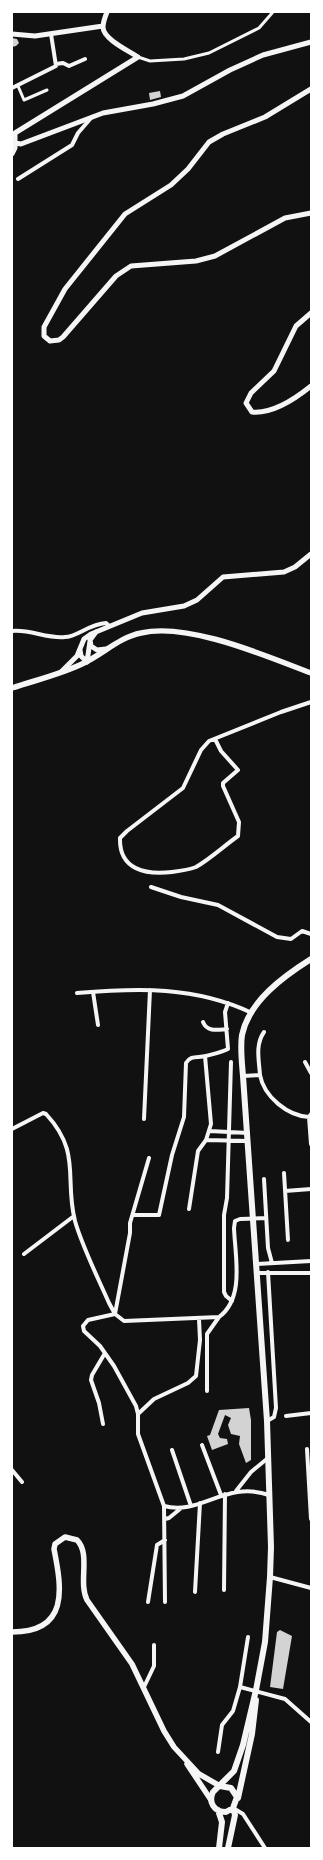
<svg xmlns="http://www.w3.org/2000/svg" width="323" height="1860" viewBox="0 0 323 1860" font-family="'Roboto Condensed',sans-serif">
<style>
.building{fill:#d3d3d3}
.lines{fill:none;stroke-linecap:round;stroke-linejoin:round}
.pedestrian{stroke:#f5f5f5;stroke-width:3}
.minor{stroke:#f5f5f5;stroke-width:4}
.tertiary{stroke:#f5f5f5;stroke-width:5}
.secondary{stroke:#f5f5f5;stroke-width:5.5}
.primary{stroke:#f5f5f5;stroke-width:6}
</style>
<rect width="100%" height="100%" fill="#111"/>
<path class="building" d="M12,38L17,39L19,43L16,46L12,47Z
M160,91L161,97L150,100L149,93Z
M249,1408L251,1420V1460L246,1463L239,1444L240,1436L231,1434L228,1425L231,1418L225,1415L218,1434L220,1438L227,1439L228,1444L212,1450L207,1436L210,1435L219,1410Z
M280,1630L292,1636L283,1689L270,1687L277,1632Z"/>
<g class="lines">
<path class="pedestrian" d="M138,57L150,61L184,59L209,53L259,28L273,12
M18,86L24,100L47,90"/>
<path class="minor" d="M56,64L63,63L69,66L85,59
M12,88L56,66L51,34
M18,179L72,145L78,133L91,118
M12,631C30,629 47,639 65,637C77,637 89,624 106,623L109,626
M215,739L221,751L238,770L223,783V786L239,822L238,836C224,846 210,859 196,867C188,870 180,871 172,872C146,875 119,870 120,838L127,831L183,788L201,750L209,741L281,712L311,702
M151,887L181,897L218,905L277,937L291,939L302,931L311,934
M93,992L98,1025
M77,993C138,988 195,986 252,1013
M203,1022C207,1032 217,1030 227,1029
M231,1062L227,1198L224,1215V1292L226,1296L232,1301
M305,1062L311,1073
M260,1075C264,1097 288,1116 309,1117
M243,1076L260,1075C259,1060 255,1045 264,1032
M311,1114L309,1117L311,1144
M144,1119L150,990
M12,1129L43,1113L46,1114C82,1153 64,1178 75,1221C82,1246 98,1278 109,1303L115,1314L88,1320L83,1326L84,1331L100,1346L114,1366L136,1406L138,1414V1434L164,1506L165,1602
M210,1131L248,1133
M206,1140L248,1141
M149,1158L130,1223V1233L115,1314L124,1321L219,1317C245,1298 235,1256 234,1228L235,1221L240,1219L266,1218
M284,1173L288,1240
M264,1179L268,1248L272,1263
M285,1191L311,1189
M189,1209L198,1151L206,1140L211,1124L205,1056
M133,1215H159L172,1155L184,1117L186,1063C191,1055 197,1058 206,1056C213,1054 222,1052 228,1049L225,1012L228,1003
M24,1254L74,1216
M257,1264L311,1261
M257,1273H311
M207,1391V1334L219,1317
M138,1414L154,1399L188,1383L196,1376L200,1340L199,1319
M286,1416L311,1413
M267,1421L274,1417L276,1408L268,1272
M103,1424L99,1403L91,1380L92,1375L105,1353
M202,1445L221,1495
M307,1449L311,1519
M172,1450L191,1506
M12,1470L22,1482
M236,1491L251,1472L268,1458
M164,1506C200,1516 226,1480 269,1495
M165,1519L169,1518L180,1509
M270,1577L311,1588
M224,1590L225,1494
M195,1592L200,1503
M148,1602L157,1545L165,1540
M144,1687L154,1666V1645
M240,1687L285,1699L311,1722
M218,1752L222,1725L233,1711L240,1687L248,1637
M233,1808L243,1814L265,1848"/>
<path class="tertiary" d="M12,34L35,36L103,26
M311,89L265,117L223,134L209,142L188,169L171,185L125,214L65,289L44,327V336L50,341L59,340L63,337L116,276L131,266L196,261L215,256L285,218L311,213
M15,143L21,144L103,113L153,104L183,96L230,70L263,55L311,42
M12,154L15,148V133L138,57C129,51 103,39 103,27C103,22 105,17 107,12
M311,313L296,326L274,371L251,393L246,403L252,412C273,414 295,399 311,386
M96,632L90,640L91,646L97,650L106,649
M80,650L81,656L87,662
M87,662L90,641
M61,672L77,656L84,639L91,634L142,613L184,606L197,600L223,577L284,572L295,567L311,554"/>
<path class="secondary" d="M12,688C36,680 62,674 84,663C103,654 120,637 141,633C188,622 266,656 311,673
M12,1632C69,1632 62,1589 54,1549L55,1544L65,1537L77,1540C91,1554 78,1582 87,1600L132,1664L164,1731L174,1747L199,1774L220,1786
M187,1764L211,1800"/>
<path class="primary" d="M220,1786L231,1788L237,1797L233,1808L226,1812C214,1812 208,1802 213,1792L234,1771L243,1745L256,1690L265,1642L270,1577L271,1547L267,1421L243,1076C242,1063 240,1048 242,1035C249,1001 284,976 311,959
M238,1798L252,1734L256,1700
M218,1810L222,1822L219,1848
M228,1848L235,1815L233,1808"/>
</g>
<rect width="323" height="1860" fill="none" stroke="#ffffff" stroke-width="26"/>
</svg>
